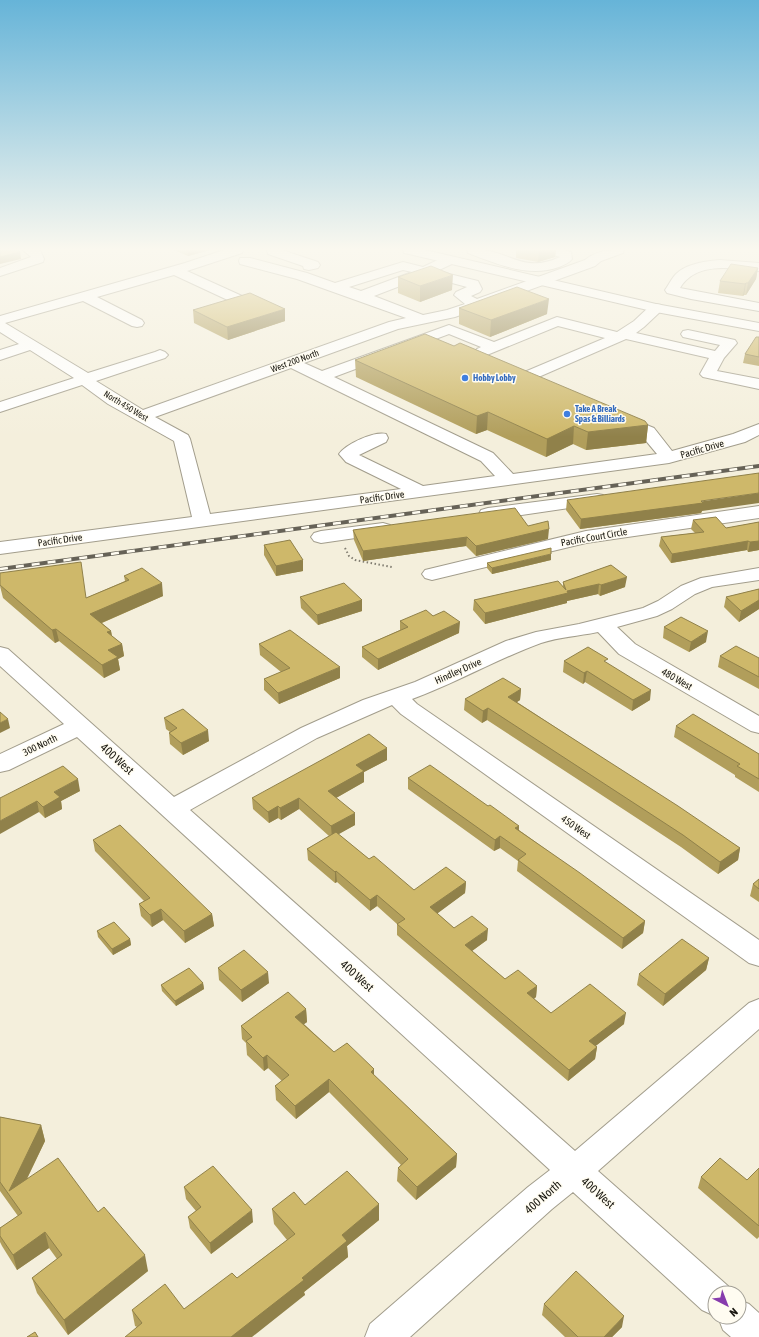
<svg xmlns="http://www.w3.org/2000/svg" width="759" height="1337" viewBox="0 0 759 1337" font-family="'Asap Condensed',sans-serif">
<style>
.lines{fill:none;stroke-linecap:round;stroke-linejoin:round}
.minor-casing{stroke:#a29d8c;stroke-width:2}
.major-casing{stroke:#a29d8c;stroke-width:2}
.path{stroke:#817d71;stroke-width:2;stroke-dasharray:1.5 2.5;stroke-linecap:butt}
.minor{fill:#fff;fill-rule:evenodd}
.major{fill:#fff;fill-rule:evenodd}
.rail-casing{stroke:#666257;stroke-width:4}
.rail{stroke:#fffcf1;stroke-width:2.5;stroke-dasharray:8;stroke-linecap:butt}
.wall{fill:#b19e5b}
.shaded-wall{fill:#90814a}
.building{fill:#ceb86a;stroke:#90814a}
.shop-dot{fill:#3f7fe0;stroke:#fffcf1;stroke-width:1.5}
.labels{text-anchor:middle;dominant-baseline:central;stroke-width:3;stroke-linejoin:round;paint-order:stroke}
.far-street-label{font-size:9px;fill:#18160f;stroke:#fffcf1}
.far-shop-label{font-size:9px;font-weight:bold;fill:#366cbe;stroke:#fffcf1;text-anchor:start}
.street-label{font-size:10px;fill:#18160f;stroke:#fffcf1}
.near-street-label{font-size:12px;fill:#18160f;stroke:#fffcf1}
</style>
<rect width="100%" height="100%" fill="#f4efdc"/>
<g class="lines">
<g class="minor-casing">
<path id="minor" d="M23,250H40L44,259L43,262L0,276V268L31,257Z
M224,250H243L242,253L187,271L242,296L244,299L242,302L237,303L232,302L174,275L97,297L142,320L144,323L142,326L137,327L132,326L83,301L5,323L88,373L155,352L160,350L165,352L168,355L165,358L96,381L143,410L389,322L406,318L297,279L240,264L239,261L240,258H250L307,273L335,283L403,262L423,267L444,257H454L455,260L454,263L437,271L478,281L482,289L480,292L471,296L477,299L585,260C597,250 610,250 624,250L623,253L601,261L595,266L455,317L398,329L304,363L322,371L449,325L494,342L557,317L617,332L634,321L651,305L656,304L661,305L663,308L661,311L644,327L636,333L715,351L720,345L683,337L681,334L683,331L688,330L735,340L737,343L724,358L717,371L759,379V389L703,377L700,374L709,358L626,339L527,382L521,384L515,382L513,379L515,376L605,338L558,326L482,357L477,355L474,352L477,349L481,347L449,334L334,377L493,453L513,474L657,454L642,436L615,425L613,421L615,417L621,416L627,417L654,428L672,451L733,434L759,424V435L745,442L669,463L0,554V542L192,517L174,441L108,404L82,385L0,412V402L74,378L30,350L0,360V350L19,344L0,332V316L185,263ZM403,270L412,272L361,291L349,287ZM426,276L467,287L456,292L454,295L465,304L447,310L423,315L374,296ZM291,368L481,461L495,476L423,486L359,455L386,442L388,438L386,434C374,431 346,444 339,454L346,462L401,489L210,514L190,439L188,435L155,417Z
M267,250H282L318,262L320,265L318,268L309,270L304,269L303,266L268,254Z
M467,250C473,250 480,249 485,250C515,256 527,272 560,257L547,253L546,250H564L571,252L572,259C569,263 564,265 559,267C529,278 497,264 468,253Z
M720,260L759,263V271C733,268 696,261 680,288L759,303V311L691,299L667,293L665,290C669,285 671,279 676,274C686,264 705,261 720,260Z
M597,494L603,495L606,499L603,503L488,520L481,518L479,514L481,510L488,508Z
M759,506V518L586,543L432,580L425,578L422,574L425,570L586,531Z
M383,523L390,525L392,529L390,533L321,543L314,541L311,537L314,533L321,531Z
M759,568V580L712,587L695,594L672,609L657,616L617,627L635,644L759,716V733L751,731L619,654L598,632C579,636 559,637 541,643C497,659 456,683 412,699L417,704L759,940V966L749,963L401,714L392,705L317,738L190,810L575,1151L749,1003L759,999V1029L598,1171L728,1286L731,1293H715V1316L702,1310L573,1192L552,1209L410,1337H365L370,1324L528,1187L550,1170L77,737L9,770L0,772V754L64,724L0,666V647L8,649L174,797L301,728L363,700L415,682L506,641L536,632L579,624L643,608L658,601L681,586L701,578Z
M739,1300L749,1304L759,1313V1337H731L723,1330L718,1317H739Z"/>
</g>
<g class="major-casing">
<path id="major" d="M403,250H425L656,304L759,323V331L656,312L409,254L404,253Z"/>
</g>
<path class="path" d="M345,548L349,556L355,560L392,567"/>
<use href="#minor" class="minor"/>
<use href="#major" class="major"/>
<g class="rail-casing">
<path id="rail" d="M0,569L759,466"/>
</g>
<use href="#rail" class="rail"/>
</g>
<path class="wall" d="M174,250H210L188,256Z
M516,250H556L555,257L538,262L516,258Z
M758,268L756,279L746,295H744L743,296L718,293L720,281Z
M398,277L452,290L420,302L398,293Z
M459,308L547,314L490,337L459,324Z
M193,310L285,321L228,340L194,323Z
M759,337V366L743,363L745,354Z
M454,346L648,425L646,443L586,450L573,444L546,457L487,430L476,434L356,377L355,360Z
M567,500L702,511L701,513L580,529L566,510Z
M693,520L726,528L759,522V550L748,552L747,550L671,563L659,546L661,537L695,533L691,529Z
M528,526L548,539L476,556L466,546L363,561L354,540L353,530Z
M264,545L303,571L276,576L264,555Z
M551,560L492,574L487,568V563Z
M611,565L625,587L600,596L598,594L567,601V603L485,624L473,610L474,600L563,586V582Z
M124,576L163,596L102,623L111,631L112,636L122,644L124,656L118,659L120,670L104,678L59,641L55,643L3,598L0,586L86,598L125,581Z
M759,589V609L739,622L724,607L726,597Z
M300,597L362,600V611L318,625L301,608Z
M433,616L459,633L378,670L362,657V647L400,630V621Z
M664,627L706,642L689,652L663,638Z
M259,644L340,678L279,704L264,690V679L281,672L260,655Z
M720,656L759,658V689L718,667Z
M564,661L607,663L650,700L632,711L585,682L583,684L563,672Z
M521,689L520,700L517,702L740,848L738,860L718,874L681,847L487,720L482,723L464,710L465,699Z
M164,718L209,741L183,755L170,744L169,733L170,732L166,729Z
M676,726L759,754V792L735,777V775L674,737Z
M387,748V760L364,772V782L336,798L355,825L338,834L369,859L414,890L466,882L465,893L437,913L454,928L487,940L472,951L505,979L537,986L536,997L534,999L551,1013L624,1024L595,1046L597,1047L595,1059L568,1081L397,935V924L377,906L370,911L337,882L335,883L308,860L307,849L329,836L299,809L281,820L278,818L269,823L253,809L252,798Z
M408,778L488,806L519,826V830L645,921L643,933L622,949L517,871L518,861L500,848L494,851L408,789Z
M80,791L61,801L62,809L45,818L39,812L0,798Z
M93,840L212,914L214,926L185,943L163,920L152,927L141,916L139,904L144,901L95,851Z
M759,879V902L750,896L753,884Z
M97,931L130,939L131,945L113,955L98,937Z
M709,958L706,970L663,1006L637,985L639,974Z
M218,968L269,983L242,1002L219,980Z
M203,983L204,989L176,1006L162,991L161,985Z
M306,1009L307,1022L304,1024L334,1052L374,1075L457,1154L456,1167L416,1200L397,1181L398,1168L401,1165L329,1092L296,1119L276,1100L275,1086L282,1081L268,1068L264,1071L247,1055L246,1043L242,1039L241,1026Z
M0,1117L41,1125L45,1141L27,1179L98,1212L148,1271L68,1335L37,1293L32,1278L57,1259L49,1248L17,1270L2,1246L0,1242V1228L18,1216L0,1191Z
M759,1168V1237L757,1239L698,1188L701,1177L747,1180Z
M184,1187L253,1222L211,1254L190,1228L188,1217L196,1211L186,1199Z
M305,1205L379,1220L347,1246L348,1257L304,1292L305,1295L137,1327L135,1326L132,1310L184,1309L237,1278L287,1240L274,1224L272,1209Z
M544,1304L622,1327L612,1337H565L542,1315Z"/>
<path class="shaded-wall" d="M17,250H19V252H20L21,259L0,264V257Z
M187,250H210L188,256Z
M542,250H556L555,257L538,262L539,251Z
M758,268L756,279L746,295L748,283Z
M453,275L452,290L420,302V286Z
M746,283L744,295L743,296L745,284Z
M549,299L547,314L490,337L491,320Z
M285,309V321L228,340L227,327Z
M488,412L487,430L476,434L477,416Z
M648,425L646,443L586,450L588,432Z
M574,426L573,444L546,457L547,439Z
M759,493V503L702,511L701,513L580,529L581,519Z
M549,529L548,539L476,556V546Z
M467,537L466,546L363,561V551Z
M748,541L747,550L671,563L672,554Z
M759,541V550L748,552L750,542Z
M551,554V560L492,574V568Z
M303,560V571L276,576V566Z
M627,577L625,587L600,596L601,585Z
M162,583L163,596L92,627L90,614Z
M599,584L598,594L567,601V603L485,624V613L567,591Z
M362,600V611L318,625L317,615Z
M759,600V609L739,622L741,611Z
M460,622L459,633L378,670V659Z
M56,629L59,641L55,643L52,630Z
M111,631L113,643L107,632Z
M708,631L706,642L689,652L691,642Z
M122,644L124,656L118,659L120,670L104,678L102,665L108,650Z
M340,667V678L279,704L278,693Z
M587,671L585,682L583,684L584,673Z
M521,689L520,700L508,708V697Z
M651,690L650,700L632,711L633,700Z
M488,708L487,720L482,723L483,711Z
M8,719L10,728L0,733V723Z
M208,730L209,741L183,755L181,743Z
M387,748V760L364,772V782L329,802L328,791L356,765Z
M78,779L80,791L61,801L62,809L45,818L43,807L54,792Z
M299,798V809L281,820L280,808Z
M37,801L39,812L0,834V821Z
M278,806V818L269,823L268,812Z
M355,813V825L332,838L331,826Z
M519,826L518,837L515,828Z
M500,836V848L494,851L495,840Z
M740,848L738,860L718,874L720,862Z
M336,871L337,882L335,883V872Z
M466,882L465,893L430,919V907Z
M377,895V906L370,911V900Z
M161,909L163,920L152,927L150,915Z
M212,914L214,926L185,943L184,931Z
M645,921L643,933L622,949L623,938Z
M488,929L487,940L465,956V945Z
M130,939L131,945L113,955L112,949Z
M709,958L706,970L663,1006L665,994Z
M268,972L269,983L242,1002L241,990Z
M203,983L204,989L176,1006L175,1001Z
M537,986L536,997L526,1004L527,993Z
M306,1009L307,1022L296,1030L295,1017Z
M626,1013L624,1024L588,1052L589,1041Z
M597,1047L595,1059L568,1081L569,1070Z
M267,1055L268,1068L264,1071L263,1058Z
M374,1069V1082L371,1072Z
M329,1079V1092L296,1119L295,1106Z
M41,1125L45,1141L15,1203L9,1191Z
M457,1154L456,1167L416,1200L417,1187Z
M379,1204V1220L347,1246L348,1257L304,1292L305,1295L252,1337H231L342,1235Z
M252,1210L253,1222L211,1254L210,1243Z
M45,1232L49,1248L17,1270L13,1255Z
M145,1255L148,1271L68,1335L64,1320Z
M624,1316L622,1327L612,1337H604Z"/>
<path class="building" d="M0,250H18L20,252L0,257Z
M731,264L758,268L748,283H746L745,284L720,281Z
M431,266L453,275L420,286L398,277Z
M517,287L549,299L491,320L459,308Z
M250,293L285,309L227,327L193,310Z
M425,334L454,346L460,343L645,421L648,425L588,432L574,426L547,439L488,412L477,416L355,360Z
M756,337H759V357L745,354Z
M759,473V493L701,501L703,503L581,519L567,500Z
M515,508L528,526L548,521L549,529L476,546L467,537L363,551L353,530Z
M716,517L726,528L759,522V541L750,542L748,541L672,554L661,537L704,532L693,520Z
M290,540L303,560L276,566L264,545Z
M551,548V554L492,568L487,563Z
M81,562L86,598L129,580L124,576L142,568L162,583L90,614L111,631L107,632L122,644L108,650L118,657L102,665L56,629L52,630L0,585V573Z
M611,565L627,577L601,585L599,584L567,591L568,593L485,613L474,600L558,581L566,590L563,582Z
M344,583L362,600L317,615L300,597Z
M759,589V600L741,611L726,597Z
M426,610L433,616L444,611L460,622L378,659L362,647L408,627L400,621Z
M681,617L708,631L691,642L664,627Z
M290,630L340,667L278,693L264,679L290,668L259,644Z
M736,646L759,658V677L720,656Z
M588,647L608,659L604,661L651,690L633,700L587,671L584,673L564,661Z
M503,678L521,689L508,697L678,806L740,848L720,862L683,835L488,708L483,711L465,699Z
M183,709L208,730L181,743L169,733L177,728L164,718Z
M0,712L8,719L0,723Z
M693,714L759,754V779L737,766L740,764L676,726Z
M369,734L387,748L356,765L364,771L328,791L355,813L331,826L299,798L280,808L278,806L268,812L252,798Z
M430,765L488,806L490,805L519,826L515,828L580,873L645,921L623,938L518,860L526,854L500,836L495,840L408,778Z
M63,766L78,779L54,792L60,797L43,807L37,801L0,821V798Z
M120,825L212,914L184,931L161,909L150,915L139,904L150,898L93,840Z
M336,832L369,859L374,856L414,890L446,867L466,882L430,907L454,928L472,916L488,929L465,945L505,979L518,970L537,986L527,993L551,1013L590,984L626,1013L589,1041L597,1047L569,1070L397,924L405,919L377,895L370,900L336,871L335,872L307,849Z
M759,879V889L753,884Z
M114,922L130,939L112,949L97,931Z
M682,939L709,958L665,994L639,974Z
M244,950L268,972L241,990L218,968Z
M189,968L203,983L175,1001L161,985Z
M288,992L306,1009L295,1017L334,1052L347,1043L374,1069L371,1072L457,1154L417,1187L398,1168L408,1159L329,1079L295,1106L275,1086L289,1075L267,1055L263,1058L246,1041L252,1037L241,1026Z
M0,1117L41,1125L9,1191L58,1158L98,1212L104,1207L145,1255L64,1320L32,1278L62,1255L45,1232L13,1255L0,1236V1228L22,1213L0,1182Z
M720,1158L747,1180L759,1168V1226L701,1177Z
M213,1166L252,1210L210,1243L188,1217L201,1207L184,1187Z
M347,1171L379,1204L342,1235L347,1241L302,1278L304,1280L231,1337H125L142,1323L132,1310L165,1284L184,1309L232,1273L237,1278L295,1234L272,1209L294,1192L305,1205Z
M576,1271L624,1316L604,1337H578L544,1304Z
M35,1332L38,1337H27Z"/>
<linearGradient id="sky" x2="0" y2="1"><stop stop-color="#66b4d8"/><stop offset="0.57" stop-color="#faf8ef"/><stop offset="1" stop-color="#faf8ef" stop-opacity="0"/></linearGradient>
<rect width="759" height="437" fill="url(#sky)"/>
<g class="shop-dot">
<circle cx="465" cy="378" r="4"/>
<circle cx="567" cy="414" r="4"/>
</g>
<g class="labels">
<g class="far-street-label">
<text transform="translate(295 361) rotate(-20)">West 200 North</text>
<text transform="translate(126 406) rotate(31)">North 450 West</text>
</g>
<g class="far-shop-label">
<text x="473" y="378">Hobby Lobby</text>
<text x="575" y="409">Take A Break<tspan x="575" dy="10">Spas &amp; Billiards</tspan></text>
</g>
<g class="street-label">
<text transform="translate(702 449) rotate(-16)">Pacific Drive</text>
<text transform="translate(382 497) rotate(-8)">Pacific Drive</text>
<text transform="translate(594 537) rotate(-10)">Pacific Court Circle</text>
<text transform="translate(60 540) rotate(-8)">Pacific Drive</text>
<text transform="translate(458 671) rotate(-24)">Hindley Drive</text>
<text transform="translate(677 679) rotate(30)">480 West</text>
<text transform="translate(40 745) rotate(-26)">300 North</text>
<text transform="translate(576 827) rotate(35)">450 West</text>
</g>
<g class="near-street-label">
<text transform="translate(117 759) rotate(42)">400 West</text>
<text transform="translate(357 976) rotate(42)">400 West</text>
<text transform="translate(598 1193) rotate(42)">400 West</text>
<text transform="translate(543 1197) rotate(-41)">400 North</text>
</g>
</g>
<g transform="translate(727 1305) rotate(138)"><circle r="19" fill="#fffcf1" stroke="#a3a097"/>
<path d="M0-3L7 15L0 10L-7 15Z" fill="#873bad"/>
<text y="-6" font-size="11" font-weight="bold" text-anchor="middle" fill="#18160f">N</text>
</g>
</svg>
